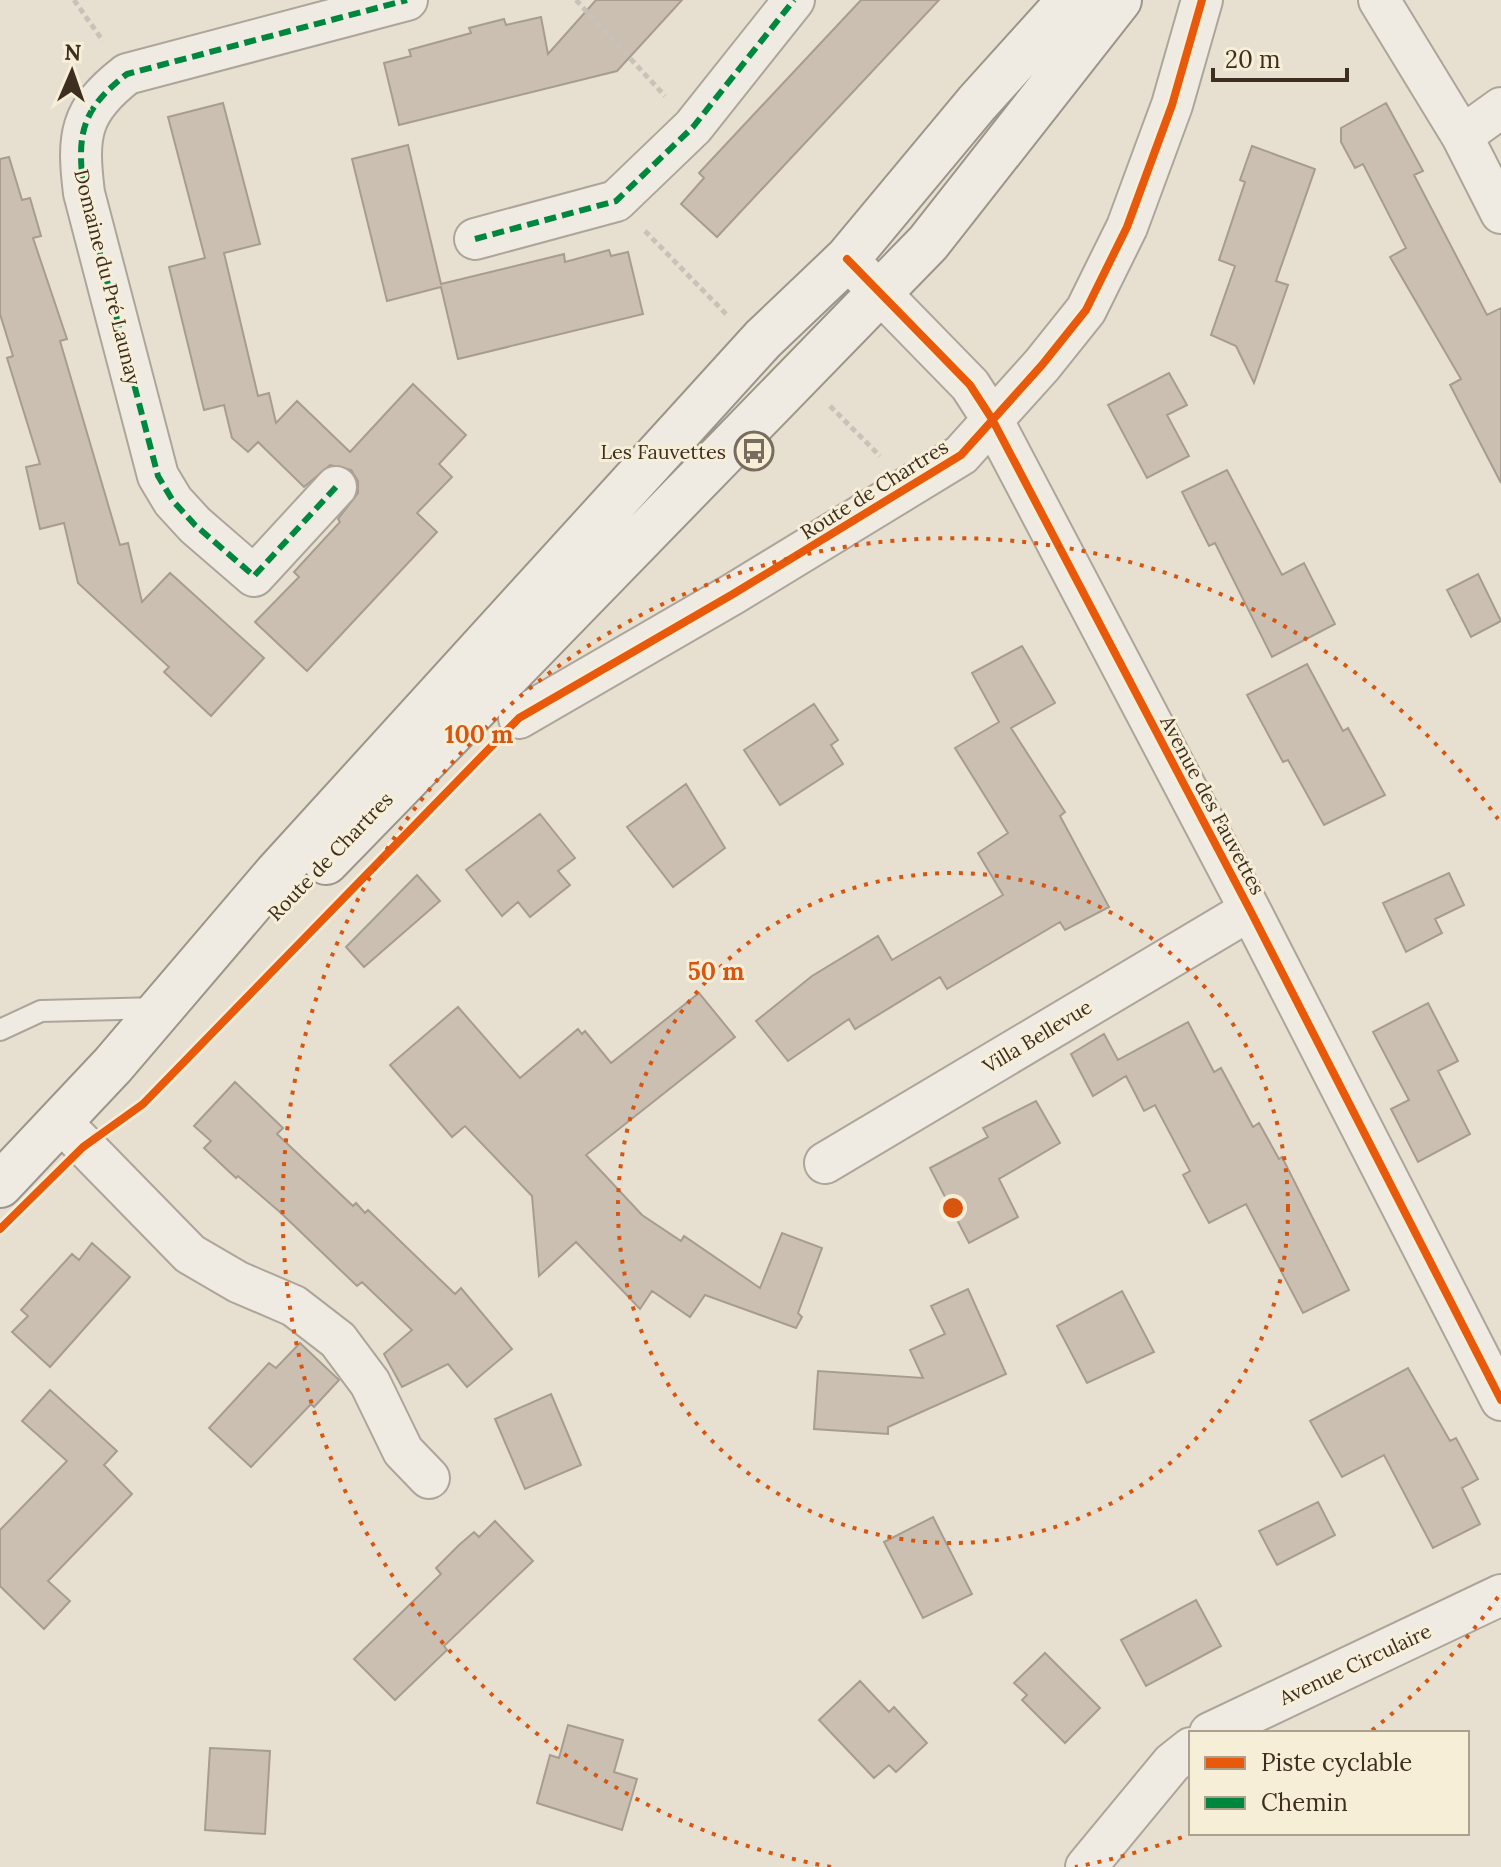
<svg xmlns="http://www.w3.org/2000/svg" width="1501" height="1867" viewBox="0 0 1501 1867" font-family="Lora,serif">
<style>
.building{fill:#cbbfb2;stroke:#a89c90;stroke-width:2}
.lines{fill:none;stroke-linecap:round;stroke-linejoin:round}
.lane-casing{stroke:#ada599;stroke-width:24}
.street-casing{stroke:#ada599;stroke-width:44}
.secondary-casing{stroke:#9c958a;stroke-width:48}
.path{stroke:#c8c2b9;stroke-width:5;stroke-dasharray:6 4;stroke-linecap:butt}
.lane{stroke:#efebe3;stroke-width:20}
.street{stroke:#efebe3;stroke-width:40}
.secondary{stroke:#efebe3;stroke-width:44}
.quiet{stroke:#00873e;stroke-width:6;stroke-dasharray:12 6;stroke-linecap:butt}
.cycleway-casing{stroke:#f7eed8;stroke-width:13}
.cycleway{stroke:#e8590c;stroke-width:8}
.ring{fill:none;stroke:#d7550e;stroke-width:4;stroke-dasharray:4 8}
.labels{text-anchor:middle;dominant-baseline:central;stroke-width:6;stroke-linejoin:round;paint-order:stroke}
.street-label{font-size:20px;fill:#3d2e20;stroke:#f7eed8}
.poi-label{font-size:20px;fill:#3d2e20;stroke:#f7eed8;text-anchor:end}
.centre{fill:#d7550e;stroke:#f7eed8;stroke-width:4}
.ring-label{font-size:24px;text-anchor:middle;font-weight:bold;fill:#d7550e;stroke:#f7eed8;stroke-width:6;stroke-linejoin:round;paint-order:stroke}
</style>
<rect width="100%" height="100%" fill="#e7e0d1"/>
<path class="building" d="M596,0H682L617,71L399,125L384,63L411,56L409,50L471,33L469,28L504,19L506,25L541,17L548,54Z
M861,0H939L717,237L681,204L704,178L699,173Z
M223,103L260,244L224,253L258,396L269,393L276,423L297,401L350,452L413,384L466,435L439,464L452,477L417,513L437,532L307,671L255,622L299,577L294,572L340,522L338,519L358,493V481L351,470L330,465L304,487L258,442L248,452L232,438L224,405L204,410L169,267L205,258L168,117Z
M1386,103L1423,171L1414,175L1487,315L1501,308V483L1450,385L1461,379L1390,257L1406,248L1363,164L1355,168L1341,142V128Z
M408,145L441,284L564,254L565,262L609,250L611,256L628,252L643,314L458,359L441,287L387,301L352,159Z
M1252,146L1315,169L1276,281L1288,285L1254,383L1236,346L1211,335L1235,266L1219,260L1245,182L1240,180Z
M9,157L22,200L30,198L41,236L33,238L67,339L60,341L120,545L128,543L142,602L170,573L264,658L211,716L164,672L169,667L78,583L64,523L40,529L26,467L40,464L7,358L13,356L0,314V159Z
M1169,373L1187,405L1167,415L1189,456L1147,478L1108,405Z
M1227,470L1282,575L1304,563L1335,624L1272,657L1215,543L1209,546L1182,492Z
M1478,574L1501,621L1471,637L1447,590Z
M1022,646L1055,703L1011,728L1065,812L1060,816L1109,907L1065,930L1060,922L947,989L940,977L855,1029L849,1019L788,1061L756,1021L812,976L878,936L892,960L1003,895L978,853L1008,833L955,748L999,722L972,673Z
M1307,664L1343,731L1348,728L1385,795L1324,825L1288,760L1283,762L1247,695Z
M814,704L838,740L831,745L843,764L780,805L744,750Z
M686,784L725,848L673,887L627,827Z
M540,814L575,858L558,871L570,885L530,917L518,902L502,916L466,870Z
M1449,873L1464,905L1435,919L1442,933L1406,952L1383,903Z
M417,875L440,901L364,967L346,947Z
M699,993L735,1037L586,1155L642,1215L681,1241L684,1236L760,1288L782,1233L822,1248L798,1313L802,1317L796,1328L705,1295L690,1317L652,1291L640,1309L576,1242L539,1276L532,1196L465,1126L452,1137L390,1065L458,1007L520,1078L578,1029L582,1034L585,1031L611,1063Z
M1428,1003L1458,1061L1438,1071L1470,1134L1418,1162L1391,1109L1409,1100L1373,1032Z
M1188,1022L1214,1072L1221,1068L1253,1127L1259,1123L1279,1159L1282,1157L1349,1290L1303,1313L1246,1204L1209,1223L1183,1175L1190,1171L1155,1105L1144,1111L1126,1076L1093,1096L1071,1054L1104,1034L1118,1060Z
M235,1082L283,1128L277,1134L353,1206L356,1203L365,1213L368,1210L455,1294L461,1288L512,1349L467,1387L448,1364L402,1387L384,1354L412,1330L362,1282L357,1286L281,1213L238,1176L236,1178L204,1148L211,1141L194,1126Z
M1036,1101L1060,1143L999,1179L1018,1217L969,1243L930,1168L988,1137L983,1128Z
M92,1243L130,1277L50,1367L12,1332L28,1316L21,1310L72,1254L79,1260Z
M968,1289L1006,1374L888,1427V1434L814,1429L818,1371L923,1378L910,1350L945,1334L931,1306Z
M1122,1291L1154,1352L1087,1383L1057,1326Z
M300,1343L339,1380L314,1407L311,1404L251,1467L209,1428L269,1363L276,1368Z
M1408,1368L1450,1441L1456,1438L1478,1479L1462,1488L1480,1524L1433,1548L1384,1455L1342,1477L1310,1421Z
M50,1390L117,1451L104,1465L132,1494L48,1581L70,1601L44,1629L0,1586V1530L67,1461L22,1421Z
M551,1394L581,1465L525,1489L495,1419Z
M1318,1502L1335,1535L1277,1565L1259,1531Z
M933,1517L972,1594L923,1618L884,1542Z
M495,1521L533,1561L444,1646L447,1650L395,1700L354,1659L441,1574L436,1568L459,1545L474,1532L479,1537Z
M1196,1600L1221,1646L1146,1686L1121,1640Z
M1045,1653L1100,1708L1065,1743L1022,1700L1027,1695L1014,1683Z
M860,1681L889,1712L894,1707L927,1743L896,1772L889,1765L874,1778L819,1720Z
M568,1725L623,1740L614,1772L637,1779L622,1830L537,1803L550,1755L559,1758Z
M210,1748L270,1751L265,1834L205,1830Z"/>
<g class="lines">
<g class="lane-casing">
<path id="lane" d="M0,1030L41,1011L159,1008"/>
</g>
<g class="street-casing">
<path id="street" d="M1379,0L1462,136L1501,213
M1462,136L1501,108
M475,239L616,201L693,127L794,0
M847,259L970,385L992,419L1250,910L1501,1400
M336,487L254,576L195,525L173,501L158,476L84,193C77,136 79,111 127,74L407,0
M519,718L733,594L961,455L1042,365L1086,310L1127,227L1172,105L1202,0
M61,1122L190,1254L238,1282L294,1306L338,1340L370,1383L403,1451L429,1478
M825,1163L1250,910
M1210,1733L1501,1595
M1086,1867L1172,1763L1191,1748"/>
</g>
<g class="secondary-casing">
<path id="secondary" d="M326,862L928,243L1119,0
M0,1185L113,1065L276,874L683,427L763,339L847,259L977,103L1070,0"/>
</g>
<path class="path" d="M74,0L103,41
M576,0L665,96
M645,231L727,315
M830,406L880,456"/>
<use href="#lane" class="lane"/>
<use href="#street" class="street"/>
<use href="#secondary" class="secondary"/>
<path class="quiet" d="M475,239L616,201L693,127L794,0
M336,487L254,576L195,525L173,501L158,476L84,193C77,136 79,111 127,74L407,0"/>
<g class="cycleway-casing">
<path id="cycleway" d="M847,259L970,385L992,419L1250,910L1501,1400
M0,1229L83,1147L143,1104L519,718L733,594L961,455L1042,365L1086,310L1127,227L1172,105L1202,0"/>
</g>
<use href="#cycleway" class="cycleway"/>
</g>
<g class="ring">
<circle cx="953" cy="1208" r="335"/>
<path d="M1498 1597A670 670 0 0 1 1370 1732M1193 1833A670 670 0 0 1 1075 1867M831 1867A670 670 0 1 1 1498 819"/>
</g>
<defs>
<g id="bus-ring" transform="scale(2)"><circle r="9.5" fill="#f7eed8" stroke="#786c5e" stroke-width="1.5"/><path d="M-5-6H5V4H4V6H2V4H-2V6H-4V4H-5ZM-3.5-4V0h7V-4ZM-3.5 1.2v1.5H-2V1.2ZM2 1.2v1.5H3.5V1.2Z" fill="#786c5e"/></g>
</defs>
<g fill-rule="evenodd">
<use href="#bus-ring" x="754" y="451"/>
</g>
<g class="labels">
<g class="street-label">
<text transform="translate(108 277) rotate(76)">Domaine du Pré Launay</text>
<text transform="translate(874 489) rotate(-32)">Route de Chartres</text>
<text transform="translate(1213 805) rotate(62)">Avenue des Fauvettes</text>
<text transform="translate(330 856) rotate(-46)">Route de Chartres</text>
<text transform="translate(1037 1036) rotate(-31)">Villa Bellevue</text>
<text transform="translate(1355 1664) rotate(-25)">Avenue Circulaire</text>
</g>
<g class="poi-label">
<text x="726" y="451">Les Fauvettes</text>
</g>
</g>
<circle cx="953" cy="1208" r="12" class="centre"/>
<g class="ring-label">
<text x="479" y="743">100 m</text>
<text x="716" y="980">50 m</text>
</g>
<rect x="1189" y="1731" width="280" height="104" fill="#f7eed8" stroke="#ada18e" stroke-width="2"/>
<rect x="1205" y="1757" width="40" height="12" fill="#e8590c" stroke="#ada18e" stroke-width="2"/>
<text x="1261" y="1771" font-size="24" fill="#3d2e20">Piste cyclable</text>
<rect x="1205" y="1797" width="40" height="12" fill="#00873e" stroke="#ada18e" stroke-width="2"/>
<text x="1261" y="1811" font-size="24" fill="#3d2e20">Chemin</text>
<g transform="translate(72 72) rotate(2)" stroke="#f7eed8" stroke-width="6" paint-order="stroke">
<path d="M0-6L14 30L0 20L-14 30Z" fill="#3d2e20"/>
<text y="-12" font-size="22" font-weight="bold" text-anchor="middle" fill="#3d2e20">N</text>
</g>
<path d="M1213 68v12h134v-12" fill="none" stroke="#3d2e20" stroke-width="4"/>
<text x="1225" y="68" font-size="24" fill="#3d2e20" stroke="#f7eed8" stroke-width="6" paint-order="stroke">20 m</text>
</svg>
